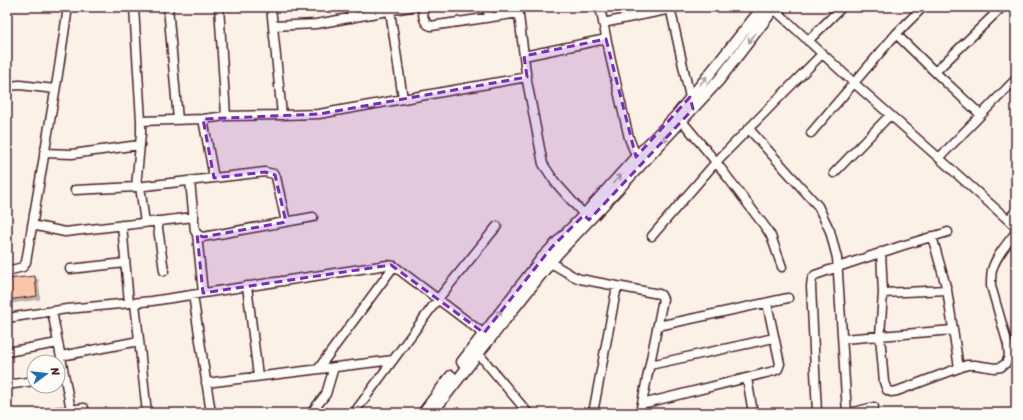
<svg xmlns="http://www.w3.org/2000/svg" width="1023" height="420" viewBox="0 0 1023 420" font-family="Sriracha,sans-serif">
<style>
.building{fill:#f9c6a9;stroke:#4a1f2b;filter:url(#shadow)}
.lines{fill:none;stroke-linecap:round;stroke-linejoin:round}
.minor-casing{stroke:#4a1f2b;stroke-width:11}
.tertiary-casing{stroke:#4a1f2b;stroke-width:13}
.minor{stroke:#fdfcf7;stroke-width:8}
.tertiary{stroke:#fdfcf7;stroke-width:10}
.oneway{stroke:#ac999b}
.marked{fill:#7b2cbf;fill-opacity:0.2;stroke:#7b2cbf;stroke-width:3;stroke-dasharray:8 5;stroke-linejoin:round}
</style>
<defs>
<filter id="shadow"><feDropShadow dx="3" dy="3" stdDeviation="0" flood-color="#0004"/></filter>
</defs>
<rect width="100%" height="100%" fill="#fcf1e7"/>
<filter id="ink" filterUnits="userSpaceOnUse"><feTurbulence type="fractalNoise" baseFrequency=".025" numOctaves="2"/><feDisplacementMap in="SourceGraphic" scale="8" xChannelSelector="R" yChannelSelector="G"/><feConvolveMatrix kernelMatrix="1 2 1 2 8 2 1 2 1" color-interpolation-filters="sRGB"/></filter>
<g filter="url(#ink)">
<path class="building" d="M35,276L37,296L7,300V279Z"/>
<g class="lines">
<g class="minor-casing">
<path id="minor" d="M134,7L141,121V134L136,187L214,178L203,119L226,116L282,115L271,7
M168,7L178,120
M219,7L226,116
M351,7L352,18
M422,7C423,14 423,24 431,26L519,13
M487,7L489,17
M518,7L527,81L543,164L555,182L587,218
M600,7L611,61L629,138L638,161
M670,7L691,102
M772,7L854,83L939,158L1016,227
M390,11L403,99
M603,23L671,9
M273,26L316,24L410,7
M896,34L935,72L981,115
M808,41L842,7
M524,56L606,39
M935,72L1002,7
M7,86L20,85L55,89
M282,115L319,114L527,77
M141,121L203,119
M682,121L716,162L766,228L771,236L782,267
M749,129L818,206L830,231L837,258L847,413
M811,133L896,34L923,7
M44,153L72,154L139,145
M939,158L1016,79
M834,173L890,115
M214,178L265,172L274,174L276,177L286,222
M190,181L195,231C197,235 199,236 203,237L313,217
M140,186L145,223
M75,190L136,187
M1008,220L1016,211
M157,221L164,271
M32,225L65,232L194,217
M122,225L129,303
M197,234L203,293
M652,236L716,162L822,54
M932,236L947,290L959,368
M881,252L883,293L880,336L884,382L887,390L891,392L897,391L967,365H975L995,368L1001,367L1006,363L1009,357L1008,345L991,286C991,281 991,275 992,270C996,256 1007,244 1016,232
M546,260L573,276L580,279L659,294L661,295L663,299L640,413
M70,269L125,263
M7,271L23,267L26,262L58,74L68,7
M247,286L258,376
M883,293L947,290
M193,295L211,413
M135,303L147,413
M52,311L71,410
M7,318L67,309L152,301L387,265L394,266L488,337
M658,326L788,298
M843,339L953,330
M474,350L478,353L528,413
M7,352L58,343
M61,356L139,341
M650,365L774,338
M318,369L394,266
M747,378L753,413
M206,383L393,360
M7,385L34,381
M642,404L774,371L778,369L780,364L767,303
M49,413L84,408
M311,413L326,394L334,367
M354,413L438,299L497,226
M593,413L617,286
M817,413L811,286L812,279L815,275L838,267L901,246L948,232
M849,413L874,407"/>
</g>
<g class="tertiary-casing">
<path id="tertiary" d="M462,362L542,258L584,215L636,157L676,116L763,7
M423,413L451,376
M432,413L473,360L558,253L636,170L719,80L775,7"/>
</g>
<use href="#minor" class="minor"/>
<use href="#tertiary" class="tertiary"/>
</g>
<defs><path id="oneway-shaft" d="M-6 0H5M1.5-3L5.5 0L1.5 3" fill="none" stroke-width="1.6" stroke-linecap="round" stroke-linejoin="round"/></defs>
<g class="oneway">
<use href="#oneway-shaft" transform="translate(752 38) rotate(127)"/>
<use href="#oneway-shaft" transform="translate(703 81) rotate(-51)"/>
<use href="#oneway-shaft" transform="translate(667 137) rotate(133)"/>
<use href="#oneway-shaft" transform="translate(617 179) rotate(-48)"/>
<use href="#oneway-shaft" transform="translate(498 315) rotate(-52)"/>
</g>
</g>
<path class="marked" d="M606,39L636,157L690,97L693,109L589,220L584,215L551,248L484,333L391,265L203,293L197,234L203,237L286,222L275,175L265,172L214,178L203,119L319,114L527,77L524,56Z"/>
<rect width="1023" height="420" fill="none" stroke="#fdfcf7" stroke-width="24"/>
<rect x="12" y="12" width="999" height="396" fill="none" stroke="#4a1f2b" stroke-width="1.5" filter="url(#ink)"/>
<g transform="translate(46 374) rotate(75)"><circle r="19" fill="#fdfcf7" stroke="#b5a4a5"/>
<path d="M0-3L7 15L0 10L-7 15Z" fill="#1f6fb2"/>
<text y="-6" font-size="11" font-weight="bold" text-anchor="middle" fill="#4a1f2b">N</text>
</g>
</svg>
